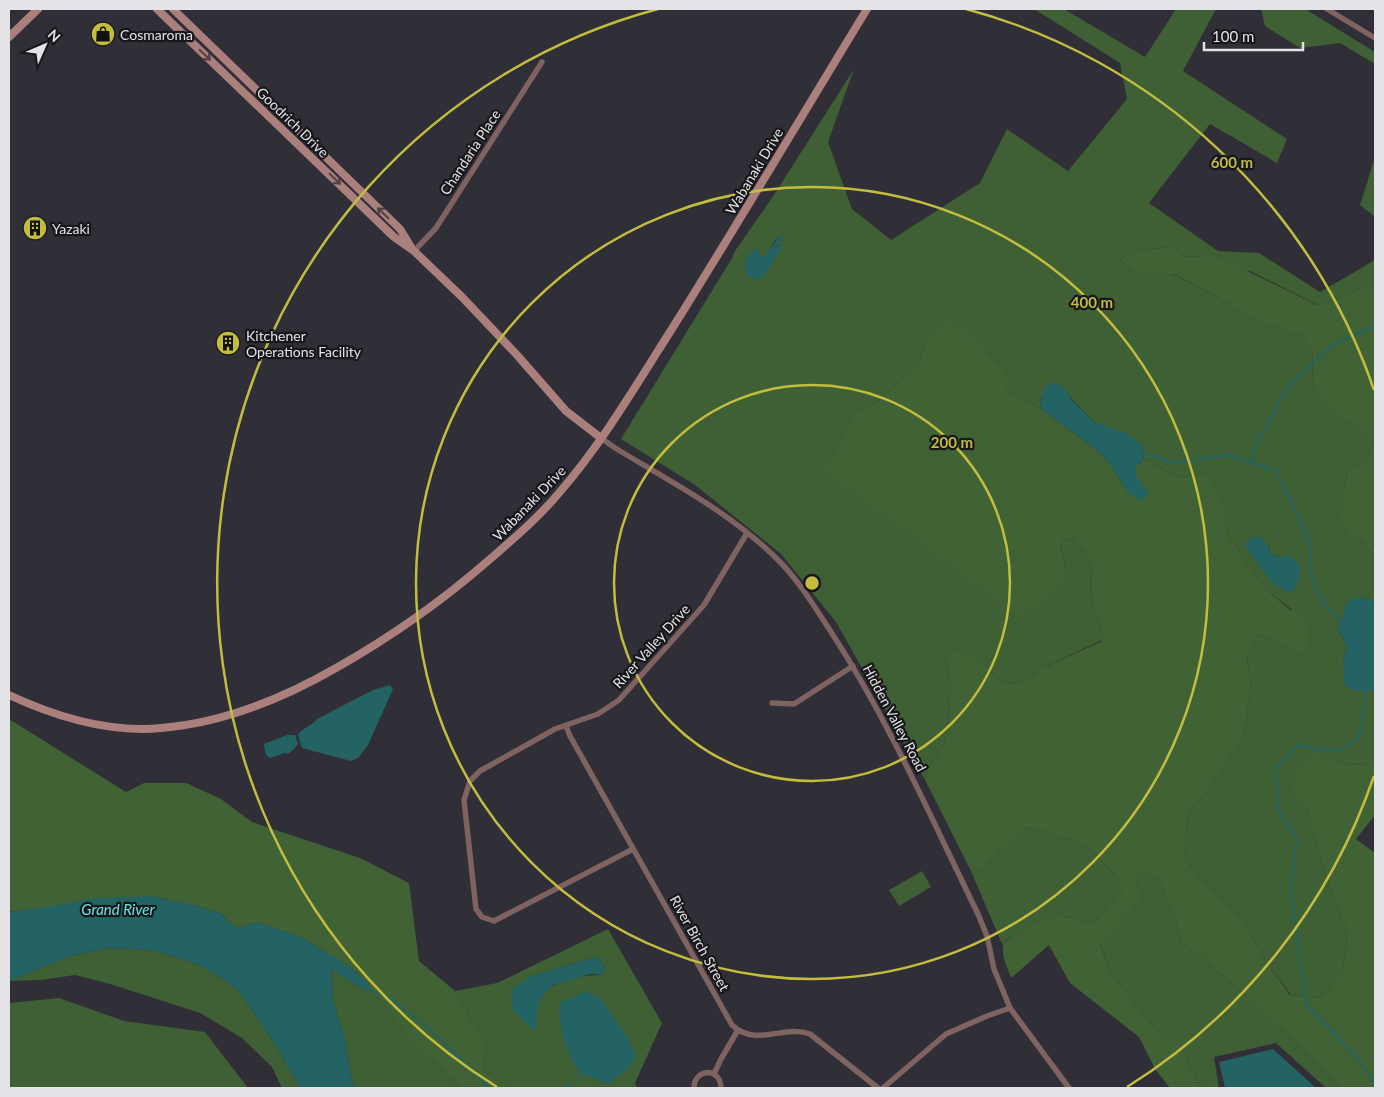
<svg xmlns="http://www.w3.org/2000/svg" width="1384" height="1097" viewBox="0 0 1384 1097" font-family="Lato,sans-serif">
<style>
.green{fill:#3f5f34;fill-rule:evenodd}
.forest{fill:#416235}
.water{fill:#246363}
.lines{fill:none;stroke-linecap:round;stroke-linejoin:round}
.stream{stroke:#246363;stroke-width:2}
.street{stroke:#7e6361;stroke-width:5.5}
.secondary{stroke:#aa7f7c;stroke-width:8}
.oneway{stroke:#524141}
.ring{fill:none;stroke:#c2bd3f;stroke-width:2.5}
.labels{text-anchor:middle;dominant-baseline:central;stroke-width:4.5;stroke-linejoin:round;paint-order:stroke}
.poi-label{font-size:14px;fill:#e4e3e8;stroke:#17171a;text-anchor:start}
.street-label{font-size:14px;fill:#e4e3e8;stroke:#17171a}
.water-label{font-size:15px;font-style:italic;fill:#69e4e4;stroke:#17171a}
.centre{fill:#c2bd3f;stroke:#17171a;stroke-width:2.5}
.ring-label{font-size:15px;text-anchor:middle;font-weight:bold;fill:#c2bd3f;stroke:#17171a;stroke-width:4.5;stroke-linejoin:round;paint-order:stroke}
</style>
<rect width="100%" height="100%" fill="#302e36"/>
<path class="green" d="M1034,9H1064L1145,57L1176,9H1216L1183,71L1287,139L1277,163L1210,124L1149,203L1218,251L1259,253L1320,292L1375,260V284L1372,283L1342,298L1318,305L1252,272L1198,257L1185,256L1171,247L1143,250L1119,258L1134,274H1173L1216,296L1256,321L1300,335L1313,352L1312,383L1337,418L1357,427L1374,442L1369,463L1347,470L1345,489L1350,536L1361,541L1375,557V601L1359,597L1338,629L1347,646L1343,661L1372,691L1375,688V756L1367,765L1338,764L1315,750L1298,763L1306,807L1326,877L1348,934L1342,972L1319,998L1291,995L1267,963L1241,918L1185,860L1187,815L1214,782L1244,737L1251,684L1247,658L1257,634L1302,656L1291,609L1268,591L1242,556L1225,530V506L1197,473L1184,478L1164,470L1153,462L1144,460L1142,445L1109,428L1094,422L1069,396H1042L1040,408L1022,398L1012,395L1006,388L1003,366L986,352L926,342L917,366L874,404L858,410L1066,566L1060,547L1064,540L1073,538L1091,561L1092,601L1102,629V640L1041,669L1022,684L1001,683L978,659L946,662L951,682L949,714L945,743L926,771L925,780L836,622L781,554L695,485L621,439L732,258L735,251L772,198L854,69L828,142L852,209L891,240L980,183L1007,129L1068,171L1127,99L1120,63ZM776,239H783L774,246V247L781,244L745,270L758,248L759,256L762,257L766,255ZM1268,545L1271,554L1279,557L1260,566L1250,553Z
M1261,9H1305L1375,52V64L1340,43L1300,48L1265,26Z
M1375,157V217L1360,205Z
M1028,827L1078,842L1095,854L1117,877L1122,889L1093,924L1071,917L1056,916L1036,922L1007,939L1003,946L970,869H982Z
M922,871L931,887L899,906L889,890Z
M1144,872L1158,880L1173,912L1181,941L1242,992L1342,1088H1326L1276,1043L1214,1057L1219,1088H1201L1182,1048L1166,1042L1111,973L1100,944L1143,897L1136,882Z
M608,929L662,1023L635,1083L637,1088H506V1085L483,1070L487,1046L455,991L497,983ZM596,957L605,966L602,975C585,974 552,981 542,995C539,1000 537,1009 536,1015L531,976Z
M108,948L131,949L156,951L189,961L213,972L238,990L275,1044L300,1088H282L272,1067L242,1038L200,1013L110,984L75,975L41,980L9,981L67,957Z
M331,969L364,990H370L386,1005L399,1026L415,1045L463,1088H355L351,1078L345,1040L333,1001Z
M59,998L124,1021L205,1032L248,1088H9V1003Z"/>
<path class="forest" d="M1171,247L1185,256L1223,259L1317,305L1342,298L1372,283L1375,284V557L1361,541L1350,536L1339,519L1345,489L1347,470L1368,463L1374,442L1357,427L1337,418L1324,401L1312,383L1313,352L1300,335L1256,321L1216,296L1174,274H1134L1119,258L1143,250Z
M947,318L958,324L986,352L1003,366L1006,372V388L1012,395L1022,398L1040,408L1097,450L1110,464L1129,493L1149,494L1135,476V467L1144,460L1153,462L1164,470L1184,478L1197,473L1208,476L1225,506V530L1242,556L1268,591L1305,622L1310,631L1307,646L1302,656L1257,634L1247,658L1251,684L1244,737L1214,782L1187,815L1185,860L1241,918L1267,963L1290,995L1319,998L1342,972L1348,934L1326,877L1306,807L1290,791L1298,763L1315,749L1338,764L1367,765L1375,756V815L1356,839L1375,853V1088H1342L1242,992L1181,941L1173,912L1158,880L1144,873L1136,882L1143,897L1100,945L1111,973L1166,1042L1173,1041L1182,1048L1201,1088H1170L1155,1069L1139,1037L1070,983L1049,945L1011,978C1008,969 1002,958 1003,948C1004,934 1046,916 1059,916C1071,916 1081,920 1093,924L1122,889L1117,877L1095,854L1078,842L1028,827L982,869H970L925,780L926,771L945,743L949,714L951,682L946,662L950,652L962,649L978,659L1001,683L1022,684L1041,669L1102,641V629L1092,601L1091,561L1073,538L1064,540L1060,547C1063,557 1068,568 1065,578C1062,589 1031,611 1021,619L824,471L858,410L874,404L917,366L926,342L936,328Z
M9,719L126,792L144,783H186L221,799L252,822L360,858L409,883L419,961L455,991L487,1046L483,1070L506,1085V1088H463L415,1045L399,1026L386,1005L370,990L366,981L351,968L301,937L257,922L239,928L230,924L222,914L200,907L152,896L9,912Z"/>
<path class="water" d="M781,236L784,239L774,246L776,247L781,244V249L764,276L757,279L749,277C748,276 745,271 745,269C743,261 751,250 758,247L759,256L762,257C770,252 773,241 781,236Z
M1051,383H1056L1069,393V397L1094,422L1128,434L1142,445L1144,460L1135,467L1136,476L1149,494L1140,501L1129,493L1110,464L1097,450L1040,408L1044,388Z
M1253,536C1265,539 1267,543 1271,554L1279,557L1289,556L1299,564C1301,580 1300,581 1290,593L1272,583L1250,553L1245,544Z
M1359,597L1375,601V688L1372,691H1356L1344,684L1343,661L1347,646L1338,629L1347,602Z
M390,685L393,689L368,745L358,758L351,761L302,748L298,735C302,728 312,726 317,719L373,690Z
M287,735H295L298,744L293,750L288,754L285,753L270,758C264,755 265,750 264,744Z
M152,896L200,907L222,914L230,924L239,928L257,922L301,937L351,968L366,981L370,990H364L331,969L333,1001L345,1040L351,1078L355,1088H300L275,1044L238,990L213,972L189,961L156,951L131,949L108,948L67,957L9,981V912L47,907L96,898Z
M596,957L605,966L602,975L591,974L553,985L542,996L536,1015L537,1026L533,1030L512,1009L511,990L531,976Z
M585,992L599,997L628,1038L636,1056L628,1069L608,1084L582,1074L574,1065L563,1038L559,1015L560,1002Z
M1273,1049L1316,1088H1225L1219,1062Z"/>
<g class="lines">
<path class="stream" d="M1143,452L1173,463L1229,455L1276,471L1310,543L1312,578L1317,594L1341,623
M1250,462L1257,443L1289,385L1332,346L1346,338L1371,328H1375
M1366,689L1359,738L1335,752L1298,745L1276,768L1279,811L1297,839L1291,888L1306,1004L1357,1058L1375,1084
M370,990L391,999L433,1032L489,1088
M576,1079L582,1074
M564,1088L570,1083"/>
<path class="street" d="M1327,9L1375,38
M414,251L436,228L542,62
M601,438L615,448C673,483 735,515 782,564C802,585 817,611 833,635C890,723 932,820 978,914L987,936L994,969L1010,1008L1069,1088
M772,703L794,704L853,666
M566,726L570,736L732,1025C756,1048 784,1024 810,1034L878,1088
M633,849L494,921L482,917L476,909L464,800L470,781L480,771L555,729L598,714L619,700L704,605L747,533
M714,1074L721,1059L738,1030
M694,1088C694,1068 721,1067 721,1088
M883,1088L946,1034L987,1016L1010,1008"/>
<path class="secondary" d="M157,9L394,237L414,251L462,297L517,355L566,411L601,438
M173,9L400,229L411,247
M9,37L38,9
M9,695C56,717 108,733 161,728C224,723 282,699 336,668C391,637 442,601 489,560C513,539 538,518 559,493C604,441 638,382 675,324C740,220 803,114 867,9"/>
</g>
<defs><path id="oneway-shaft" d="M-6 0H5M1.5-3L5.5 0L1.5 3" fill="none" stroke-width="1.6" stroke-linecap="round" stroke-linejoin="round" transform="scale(1.25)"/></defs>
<g class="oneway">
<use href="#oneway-shaft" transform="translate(205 55) rotate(44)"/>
<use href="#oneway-shaft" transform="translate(335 179) rotate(44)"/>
<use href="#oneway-shaft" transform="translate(383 213) rotate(-136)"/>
</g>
<g class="ring">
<circle cx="812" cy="583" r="198"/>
<circle cx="812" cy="583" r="396"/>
<path d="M1374 776A594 594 0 0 1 1127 1087M497 1087A594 594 0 0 1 658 9M966 9A594 594 0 0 1 1374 390"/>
</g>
<defs>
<g id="shop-disc" transform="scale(1.25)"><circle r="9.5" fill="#c2bd3f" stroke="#17171a"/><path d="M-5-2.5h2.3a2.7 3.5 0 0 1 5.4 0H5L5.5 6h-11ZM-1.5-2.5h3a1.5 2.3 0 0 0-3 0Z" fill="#111"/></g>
<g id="building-disc" transform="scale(1.25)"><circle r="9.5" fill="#c2bd3f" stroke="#17171a"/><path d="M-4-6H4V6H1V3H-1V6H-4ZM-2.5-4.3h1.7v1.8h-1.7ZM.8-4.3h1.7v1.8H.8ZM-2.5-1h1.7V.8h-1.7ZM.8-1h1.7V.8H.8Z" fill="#111"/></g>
</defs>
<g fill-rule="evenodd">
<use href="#shop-disc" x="103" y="34"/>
<use href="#building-disc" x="35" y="228"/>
<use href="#building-disc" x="228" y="343"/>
</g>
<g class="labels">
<g class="poi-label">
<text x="120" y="34">Cosmaroma</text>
<text x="52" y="228">Yazaki</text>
<text x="246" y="335">Kitchener<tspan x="246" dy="16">Operations Facility</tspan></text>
</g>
<g class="street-label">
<text transform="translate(293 122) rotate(44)">Goodrich Drive</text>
<text transform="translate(470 152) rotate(-57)">Chandaria Place</text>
<text transform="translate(754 171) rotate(-59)">Wabanaki Drive</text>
<text transform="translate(529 503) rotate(-46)">Wabanaki Drive</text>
<text transform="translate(651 646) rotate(-48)">River Valley Drive</text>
<text transform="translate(895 718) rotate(62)">Hidden Valley Road</text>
<text transform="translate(700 943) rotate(61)">River Birch Street</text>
</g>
<g class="water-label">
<text x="118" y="909">Grand River</text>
</g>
</g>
<circle cx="812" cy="583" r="8" class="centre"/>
<g class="ring-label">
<text x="1232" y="168">600 m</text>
<text x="1092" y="308">400 m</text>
<text x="952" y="448">200 m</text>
</g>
<rect width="1384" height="1097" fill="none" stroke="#e4e3e8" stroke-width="20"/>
<g transform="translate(45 45) rotate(45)" stroke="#17171a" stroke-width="4" paint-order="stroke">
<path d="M0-4L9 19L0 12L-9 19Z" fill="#e4e3e8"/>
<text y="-8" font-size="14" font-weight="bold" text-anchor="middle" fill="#e4e3e8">N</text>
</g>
<path d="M1204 42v8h99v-8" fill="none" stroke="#e4e3e8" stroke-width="2.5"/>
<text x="1212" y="42" font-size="15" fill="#e4e3e8" stroke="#17171a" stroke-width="4" paint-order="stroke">100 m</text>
</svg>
